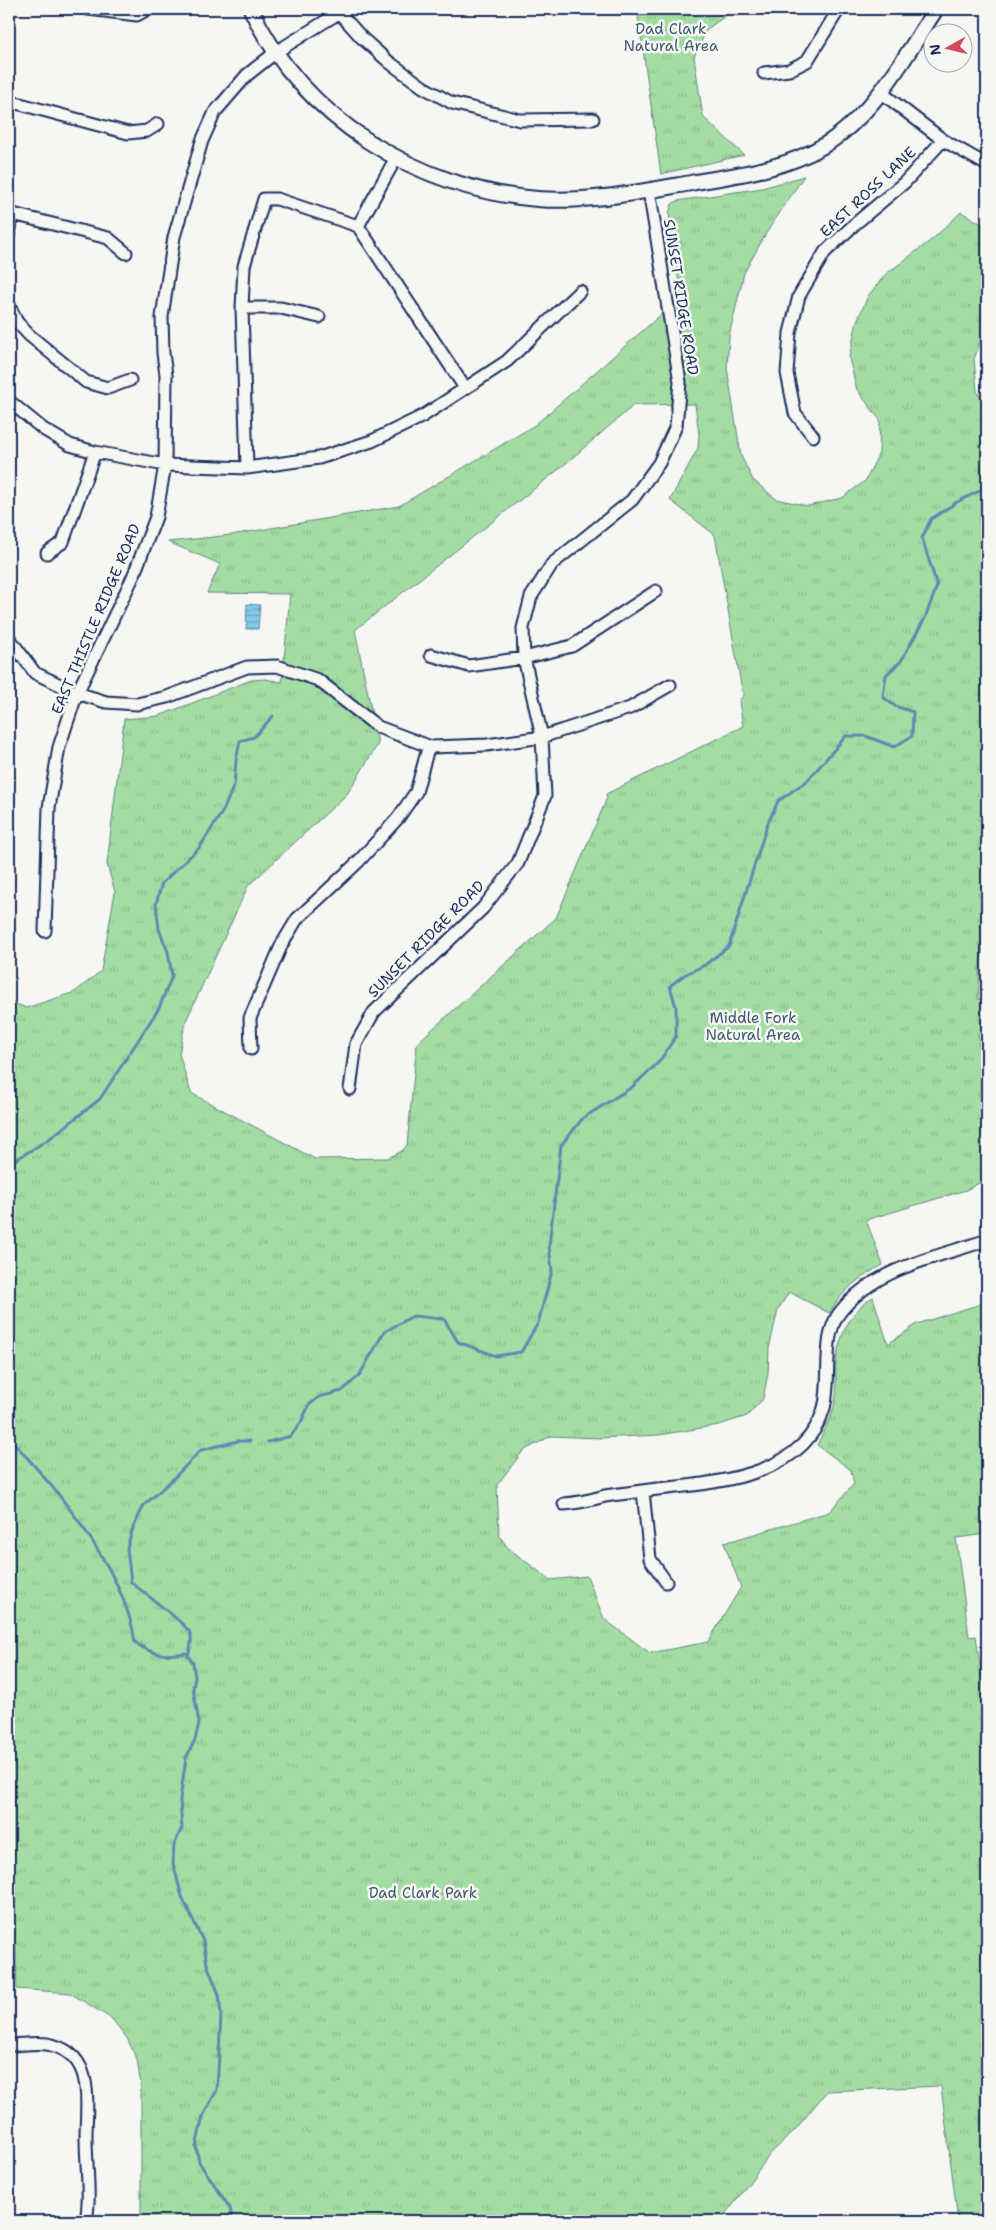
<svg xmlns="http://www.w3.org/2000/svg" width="996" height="2230" viewBox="0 0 996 2230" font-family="'Shantell Sans',sans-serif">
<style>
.grass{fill:url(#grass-tufts);stroke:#5f8680;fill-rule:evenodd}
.water{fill:url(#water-rules);stroke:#5c8bb1}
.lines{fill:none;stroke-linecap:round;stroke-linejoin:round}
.stream{stroke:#5c8bb1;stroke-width:3}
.minor-casing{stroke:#1b2f5e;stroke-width:15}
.tertiary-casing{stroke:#1b2f5e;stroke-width:18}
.minor{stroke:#f6f6f2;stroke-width:11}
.tertiary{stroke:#f6f6f2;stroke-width:14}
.labels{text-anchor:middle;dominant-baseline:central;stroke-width:5;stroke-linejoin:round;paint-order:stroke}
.park-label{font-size:15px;fill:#3d5a6f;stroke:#f6f6f2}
.street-label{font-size:15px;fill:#1b2f5e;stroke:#f6f6f2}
</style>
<defs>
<pattern id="grass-tufts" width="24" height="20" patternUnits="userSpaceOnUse" patternTransform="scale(1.25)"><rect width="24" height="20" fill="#a3dda3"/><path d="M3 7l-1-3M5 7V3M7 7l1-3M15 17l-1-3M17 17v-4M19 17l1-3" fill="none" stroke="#8cbe8f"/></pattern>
<pattern id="water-rules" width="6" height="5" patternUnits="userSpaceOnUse" patternTransform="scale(1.25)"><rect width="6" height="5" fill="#87c9e8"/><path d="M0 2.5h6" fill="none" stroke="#6ea4bf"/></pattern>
</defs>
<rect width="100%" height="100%" fill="#f6f6f2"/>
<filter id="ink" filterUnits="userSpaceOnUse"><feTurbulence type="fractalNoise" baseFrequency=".02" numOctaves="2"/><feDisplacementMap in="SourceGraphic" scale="10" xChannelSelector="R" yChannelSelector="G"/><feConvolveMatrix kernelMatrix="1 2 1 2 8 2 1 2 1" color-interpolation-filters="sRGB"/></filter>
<g filter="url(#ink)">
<path class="grass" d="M637,9H735L707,29L694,57L703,117L744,155L661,174Z
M804,176L765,235L744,273L729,336L727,368L741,456L753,480L776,499L808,506L842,498L866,480L879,453L880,420L857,390L849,358L857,321L868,296L886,274L934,238L961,212L987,227V325L974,359L977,391L987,407V930L980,964L978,999L987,1000V1031L978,1033L987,1099V1179L966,1190L866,1220L883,1265C860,1276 842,1291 829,1313L789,1292L778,1310L769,1348L768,1373L763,1399L747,1416L719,1425L659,1435L599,1438L551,1436L523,1451L497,1485L499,1535L507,1547L550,1580L587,1576L604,1619L650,1653L708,1642L741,1587L724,1543L829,1512L854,1484L851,1470L817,1445C824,1431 832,1417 835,1402C838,1389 835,1375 836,1363C839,1336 850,1311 873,1297L888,1344L917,1324L987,1302V1534L956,1538L969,1637L976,1636L987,1715V2112L986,2114L987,2221H958L941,2086L827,2091L795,2130L771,2153L721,2221H141V2085L137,2060L127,2038L112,2019L70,1993L17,1989L9,1768V1001L26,1008L75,992L101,971L115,892L107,864L124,719L159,716L251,680L265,679L282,682L290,594L207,593L220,564L168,542L231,535L399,506L535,425L681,297L669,213L672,204L677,201L762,188ZM695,404L699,434L698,448L670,500L715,535L743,696L739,701L743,726L606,794L607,798L556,918L417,1043L407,1145L402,1151L388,1158L315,1159L191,1093L179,1054L185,1023L248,886L347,794L378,744L355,630L558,470L634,405Z"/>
<path class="water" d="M247,604L260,605L258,629H246Z"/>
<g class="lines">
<path class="stream" d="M9,1164L49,1139L100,1099L159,1008L172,976L168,952L159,929L156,904L162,883L199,848L223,811L234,785L236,760L240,741L254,737L273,716
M9,1438C58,1490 125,1570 135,1642C153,1656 165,1656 186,1653L193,1663L195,1677L193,1688L199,1723L195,1740L186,1758L180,1800L182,1828L174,1845L173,1863L182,1897L203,1941L207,1964L219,1995L221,2015L217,2090L203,2116L196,2147L199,2162L230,2208L233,2221
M268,1442L291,1436L301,1422L309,1405L319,1397L342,1391L359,1376L384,1332L413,1316L444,1319L458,1342L496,1356L521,1352L538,1323L552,1271L549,1246L561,1145L583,1118L632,1087L659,1062L676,1036V1007L670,986L684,975L705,965L729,946L767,825L778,801L807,781L846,736H866L894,747L912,736L913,712L895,706L883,697L886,675L901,661L925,618L937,586L922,538L931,519L957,502L987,487
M188,1656C190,1648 193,1641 190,1633C186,1623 142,1592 131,1582L127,1548L133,1528L144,1505L173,1479L201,1450L238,1441H250"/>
<g class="minor-casing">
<path id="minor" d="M88,9L137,15L148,9
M336,9L362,38L389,62L423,87L452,103L520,120L593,119
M764,73L789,70L807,61L839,9
M882,93L943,140L987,165
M9,101L128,133L147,131L158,124
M9,213L108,238L126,253
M358,226L396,158
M9,234L12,214
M9,305L17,322L29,335L86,382L108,388L130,380
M242,308H281L319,317
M9,401L43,429L70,445L95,452L165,465L247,468L319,458L372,441L423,416L507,361L580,291
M813,436L795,413L787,373L790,333L799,296L825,252L856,223L905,182L943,140
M247,468L242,308L244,266L264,199H277L358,226L465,388
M47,553L63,542L95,452
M9,638L35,673L77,693L106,702L137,704L167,697L247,667L277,666L318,680L378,727L431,747L487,745L542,737L630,708L670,685
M431,655L469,666L524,658L572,646L656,591
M45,931L49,808L59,747L77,693L133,577L156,517L165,465L166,375L163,353L162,317L174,237L202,141L215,112L247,75L276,52L345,9
M251,1049L250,1018L282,944L297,919L358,862L398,818L416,792L427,752L431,747
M350,1089L356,1044L374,1012L483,908L518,863L545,796L542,737L524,658L523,628L531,597L552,564L632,500L659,463L676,426L680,382L649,190
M643,1491L650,1559L666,1582
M564,1504C579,1503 591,1500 605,1496C617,1494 630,1493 642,1491C704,1483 803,1482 824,1408C832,1380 821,1336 840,1312C875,1267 936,1258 987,1240
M9,2045C21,2045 35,2042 47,2044C96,2053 86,2101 86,2138C86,2166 91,2194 86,2221"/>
</g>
<g class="tertiary-casing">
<path id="tertiary" d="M251,9C301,118 420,190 537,199C588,203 641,192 691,183C735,175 783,170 823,146C874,115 904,58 936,9"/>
</g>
<use href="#minor" class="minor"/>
<use href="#tertiary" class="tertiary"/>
</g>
</g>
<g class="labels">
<g class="park-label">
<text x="671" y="29">Dad Clark<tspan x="671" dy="17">Natural Area</tspan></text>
<text x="753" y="1018">Middle Fork<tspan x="753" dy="17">Natural Area</tspan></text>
<text x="423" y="1893">Dad Clark Park</text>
</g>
<g class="street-label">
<text transform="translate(868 192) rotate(-43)">EAST ROSS LANE</text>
<text transform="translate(681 297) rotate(81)">SUNSET RIDGE ROAD</text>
<text transform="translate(96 619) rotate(-67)">EAST THISTLE RIDGE ROAD</text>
<text transform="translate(426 939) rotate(-45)">SUNSET RIDGE ROAD</text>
</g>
</g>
<rect width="996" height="2230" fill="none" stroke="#f6f6f2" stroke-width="30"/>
<rect x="15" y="15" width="966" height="2200" fill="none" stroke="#1b2f5e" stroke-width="2" filter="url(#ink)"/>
<g transform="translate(948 48) rotate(262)"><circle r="24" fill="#f6f6f2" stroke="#9ea6b7"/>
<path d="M0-4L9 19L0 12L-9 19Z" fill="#d1495b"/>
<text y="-8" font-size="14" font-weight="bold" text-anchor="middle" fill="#1b2f5e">N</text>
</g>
</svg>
